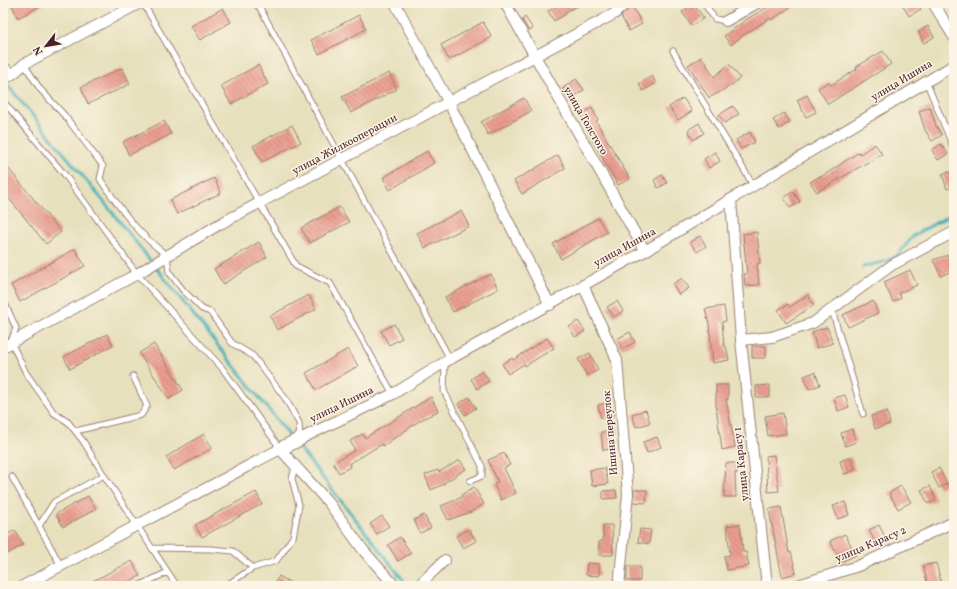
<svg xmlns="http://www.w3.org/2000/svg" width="957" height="589" viewBox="0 0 957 589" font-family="Vollkorn,serif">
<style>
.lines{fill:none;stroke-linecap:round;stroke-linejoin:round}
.stream{stroke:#3dadb8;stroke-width:3}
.building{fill:url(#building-back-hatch)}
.service-casing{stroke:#988074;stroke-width:7}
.minor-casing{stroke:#988074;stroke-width:12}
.tertiary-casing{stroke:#988074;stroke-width:15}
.service{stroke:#fff;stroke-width:5}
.minor{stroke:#fff;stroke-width:10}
.tertiary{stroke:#fff;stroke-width:13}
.labels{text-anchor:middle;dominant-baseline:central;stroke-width:3;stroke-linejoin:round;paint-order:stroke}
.street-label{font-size:11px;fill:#4a1f2b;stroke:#fcf5e5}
</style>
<defs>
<pattern id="building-back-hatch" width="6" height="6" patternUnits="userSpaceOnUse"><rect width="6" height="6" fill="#ea9e90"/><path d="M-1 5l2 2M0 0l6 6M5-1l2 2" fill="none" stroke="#c08076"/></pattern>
</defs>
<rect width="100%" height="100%" fill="#fcf5e5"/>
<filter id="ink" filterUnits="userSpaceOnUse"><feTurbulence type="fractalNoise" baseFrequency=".025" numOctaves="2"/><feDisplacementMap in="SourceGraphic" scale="8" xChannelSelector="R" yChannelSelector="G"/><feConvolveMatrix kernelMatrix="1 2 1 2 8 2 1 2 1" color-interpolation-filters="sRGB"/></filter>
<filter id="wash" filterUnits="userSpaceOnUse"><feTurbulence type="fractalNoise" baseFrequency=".012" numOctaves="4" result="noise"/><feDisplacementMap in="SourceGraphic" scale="16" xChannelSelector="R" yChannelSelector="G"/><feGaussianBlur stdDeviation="0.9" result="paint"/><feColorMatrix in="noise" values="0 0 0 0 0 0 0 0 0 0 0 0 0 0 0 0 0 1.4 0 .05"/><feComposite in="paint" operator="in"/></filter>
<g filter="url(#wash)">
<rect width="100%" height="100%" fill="#e7e0bd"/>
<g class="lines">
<path class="stream" d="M5,82L100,197L292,439
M863,267L887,261L897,256L914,235L954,213
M297,445L408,586"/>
</g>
<g id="blocks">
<path class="building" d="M11,3H46L18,18Z
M562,3H585L565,12L566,14L554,21L548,11Z
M775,3H797L771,20L770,18L742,36L731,45L724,36L747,19Z
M901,3H917L921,9L909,16Z
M693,4L704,18L692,26L682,12Z
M632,6L642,24L629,31L621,16Z
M223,8L231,22L200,40L191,26Z
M359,15L366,29L319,54L311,40Z
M525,17L533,29L529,31L522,20Z
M483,22L492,37L449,60L441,45Z
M928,26L934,37L924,43L918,32Z
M883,51L891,64L828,104L818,88L829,82L831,85L857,69L856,67Z
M702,57L714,77L729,64L740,78L732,85L709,98L688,65Z
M258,65L268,84L231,104L221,86Z
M122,68L130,84L88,104L81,87Z
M389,73L397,89L351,113L342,97Z
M652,76L656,83L643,91L639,84Z
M576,79L584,90L570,100L562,89Z
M807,95L816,112L806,117L797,100Z
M524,98L531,111L488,135L481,122Z
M683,98L692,111L678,120L669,107Z
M733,106L739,114L725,123L719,115Z
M930,107L936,126L942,135L932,141L925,130L919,111Z
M592,108L598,120L596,121L630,179L618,185L590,136L580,114Z
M784,113L790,122L779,129L773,120Z
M164,121L171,134L129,155L123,142Z
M699,123L704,133L693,140L688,130Z
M292,125L301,142L262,162L253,146Z
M750,132L755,142L741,149L736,140Z
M875,144L882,154L817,192L810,182L820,176L821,177L859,152L860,154Z
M941,144L948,154L938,160L932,150Z
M427,151L434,163L390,190L383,178Z
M715,152L720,161L709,168L704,159Z
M558,155L565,168L522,194L514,181Z
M3,162L61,232L46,244L3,191Z
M954,171V187L947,189L942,174Z
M662,175L667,183L658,188L654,180Z
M214,178L221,193L177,214L170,200Z
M793,191L800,202L790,208L784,198Z
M340,207L349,222L310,243L301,228Z
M461,211L469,226L425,248L417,233Z
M598,218L607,232L561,259L553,244Z
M757,232L760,263L757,264L759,285L745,286L744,274H747L743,234Z
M700,236L706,246L697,252L690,242Z
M259,242L267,257L223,284L214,269Z
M75,249L85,266L20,302L11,285Z
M954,253V270L941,276L933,260Z
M910,270L917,285L899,293L901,298L893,302L884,282Z
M491,274L498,289L453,312L445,297Z
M682,278L689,288L679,295L673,284Z
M309,295L316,309L277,330L270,316Z
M808,295L814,305L786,323L778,310L788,304L790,307Z
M617,301L623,311L614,317L607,307Z
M873,301L878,313L848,327L843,315Z
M724,306L726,321L722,322L724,346H726L729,360L713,363L709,324L705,309Z
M578,321L585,331L575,337L569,327Z
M394,324L402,338L389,345L381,331Z
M827,327L833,343L817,348L812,332Z
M630,332L635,342L622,349L617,339Z
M107,334L113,345L70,369L64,357Z
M547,338L554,348L525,366L524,364L508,374L502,364L512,358L513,360Z
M154,344L183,390L169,399L139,353Z
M752,346H766V358H752Z
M348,349L358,366L316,390L306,373Z
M590,353L598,370L587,376L578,359Z
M482,371L489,381L477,389L471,379Z
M815,372L820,385L809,389L804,376Z
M716,385H728V400L726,399L735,447L722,450L716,406Z
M770,385V397H756V386Z
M845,395L849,407L838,411L834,398Z
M431,397L438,411L419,421L383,446L382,444L349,464L350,467L339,473L333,463L355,450L350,441L363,434L365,438Z
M469,397L476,408L465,415L458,404Z
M610,402L613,416L601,418L598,405Z
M646,410L650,423L636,427L632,414Z
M887,411L890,424L875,429L871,416Z
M783,413L786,434L768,436L765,416Z
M852,429L856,442L845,446L841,433Z
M613,431L614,449L603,450L601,432Z
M204,434L212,448L174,470L166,457Z
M657,437L661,447L647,453L643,442Z
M504,453L510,465L504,468L516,493L501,500L494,484L498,482L488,460Z
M774,455L779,491L768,492L766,456Z
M851,457L855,470L844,474L840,461Z
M460,460L466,469L444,483V484L431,490L425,475L438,470L439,472Z
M726,463H737V473H735L736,497H724Z
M605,468L608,484L592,486L590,470Z
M939,468L947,484L939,488L931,472Z
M901,486L911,502L898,509L889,493Z
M930,486L936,500L928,504L921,490Z
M474,487L484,504L471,512L448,520L441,506L462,497L461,495Z
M616,490L617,498L603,499V491Z
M634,490H647L646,503L634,502Z
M256,492L262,504L202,537L195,525Z
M88,496L96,509L63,527L56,514Z
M845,502L849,515L838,519L833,506Z
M781,507L789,553L791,552L796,573L782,577L769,509Z
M424,515L431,528L420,533L414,520Z
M382,516L389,526L377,534L370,524Z
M740,524L743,552H746L749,566L727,570L724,556L730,555L727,526Z
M603,525H612L613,555H599V541H603Z
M879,525L886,539L876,544L869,530Z
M469,529L476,541L463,548L456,536Z
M640,529L651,530L649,544L638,542Z
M15,530L23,545L3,556V537Z
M845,534L856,555L841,562L830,541Z
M400,537L411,553L398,561L388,545Z
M132,561L140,576L120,586H83Z
M587,563L599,564V576L586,575Z
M936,563L942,586H928L923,566Z
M627,566H640V581H627Z
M279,576L296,586H273Z"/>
</g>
</g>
<g filter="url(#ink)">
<use href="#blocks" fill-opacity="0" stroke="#988074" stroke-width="1"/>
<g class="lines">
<g class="service-casing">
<path id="service" d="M143,3L296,266L330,283L393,394
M254,3L260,8L450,359
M704,3L715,19L726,21
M673,51L753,185
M3,63L14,73
M24,64L40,89L65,116L103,166L100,179C119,207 139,236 167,255L169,272L183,290L202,309L210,312L232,343L253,356L285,398L299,423L300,438
M926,81L954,149
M3,101L65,175L137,274L222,368L280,448
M3,299L16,328L11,342L26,373L54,413L68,422L83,441L107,480L177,586
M832,310L863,414
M445,363L444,391L482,466V476L470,481
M3,408L4,411L3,412
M76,431L141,415L147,406L133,376
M12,477L61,566
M39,526L54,502L104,475
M153,548L211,549L233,551L253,568
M138,586L168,572
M225,586L253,568L276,561L293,537L299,505L292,479L295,466"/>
</g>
<g class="minor-casing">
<path id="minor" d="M395,3L449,103L550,305
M505,3L645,251
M933,3L954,37
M726,21L757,3
M3,80L14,73L24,64L140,3
M731,199L741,340L767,586
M583,285L617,360L628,494L619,586
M741,340L772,337L813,323L892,265L954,232
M3,347L137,274L218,225L614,14L626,3
M300,439L393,394L445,362L645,251L954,65
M23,586L280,449L329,503L364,551L395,586
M418,586L445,560
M795,586L858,566L954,522"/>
</g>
<g class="tertiary-casing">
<path id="tertiary" d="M280,449L300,439"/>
</g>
<use href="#service" class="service"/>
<use href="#minor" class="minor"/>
<use href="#tertiary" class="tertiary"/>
</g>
</g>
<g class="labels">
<g class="street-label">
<text transform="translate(902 81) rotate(-31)">улица Ишина</text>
<text transform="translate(585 121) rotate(60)">улица Толстого</text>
<text transform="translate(345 145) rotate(-28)">улица Жилкооперации</text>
<text transform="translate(625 248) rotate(-29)">улица Ишина</text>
<text transform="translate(342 405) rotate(-26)">улица Ишина</text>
<text transform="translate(611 433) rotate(-95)">Ишина переулок</text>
<text transform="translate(742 464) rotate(-96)">улица Карасу 1</text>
<text transform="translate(871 545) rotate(-23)">улица Карасу 2</text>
</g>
</g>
<rect width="957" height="589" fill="none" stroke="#fcf5e5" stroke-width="16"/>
<g transform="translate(46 46) rotate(239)" stroke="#fcf5e5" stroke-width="3" paint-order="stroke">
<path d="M0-3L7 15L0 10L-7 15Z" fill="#4a1f2b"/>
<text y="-6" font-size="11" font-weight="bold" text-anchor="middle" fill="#4a1f2b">N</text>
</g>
</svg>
